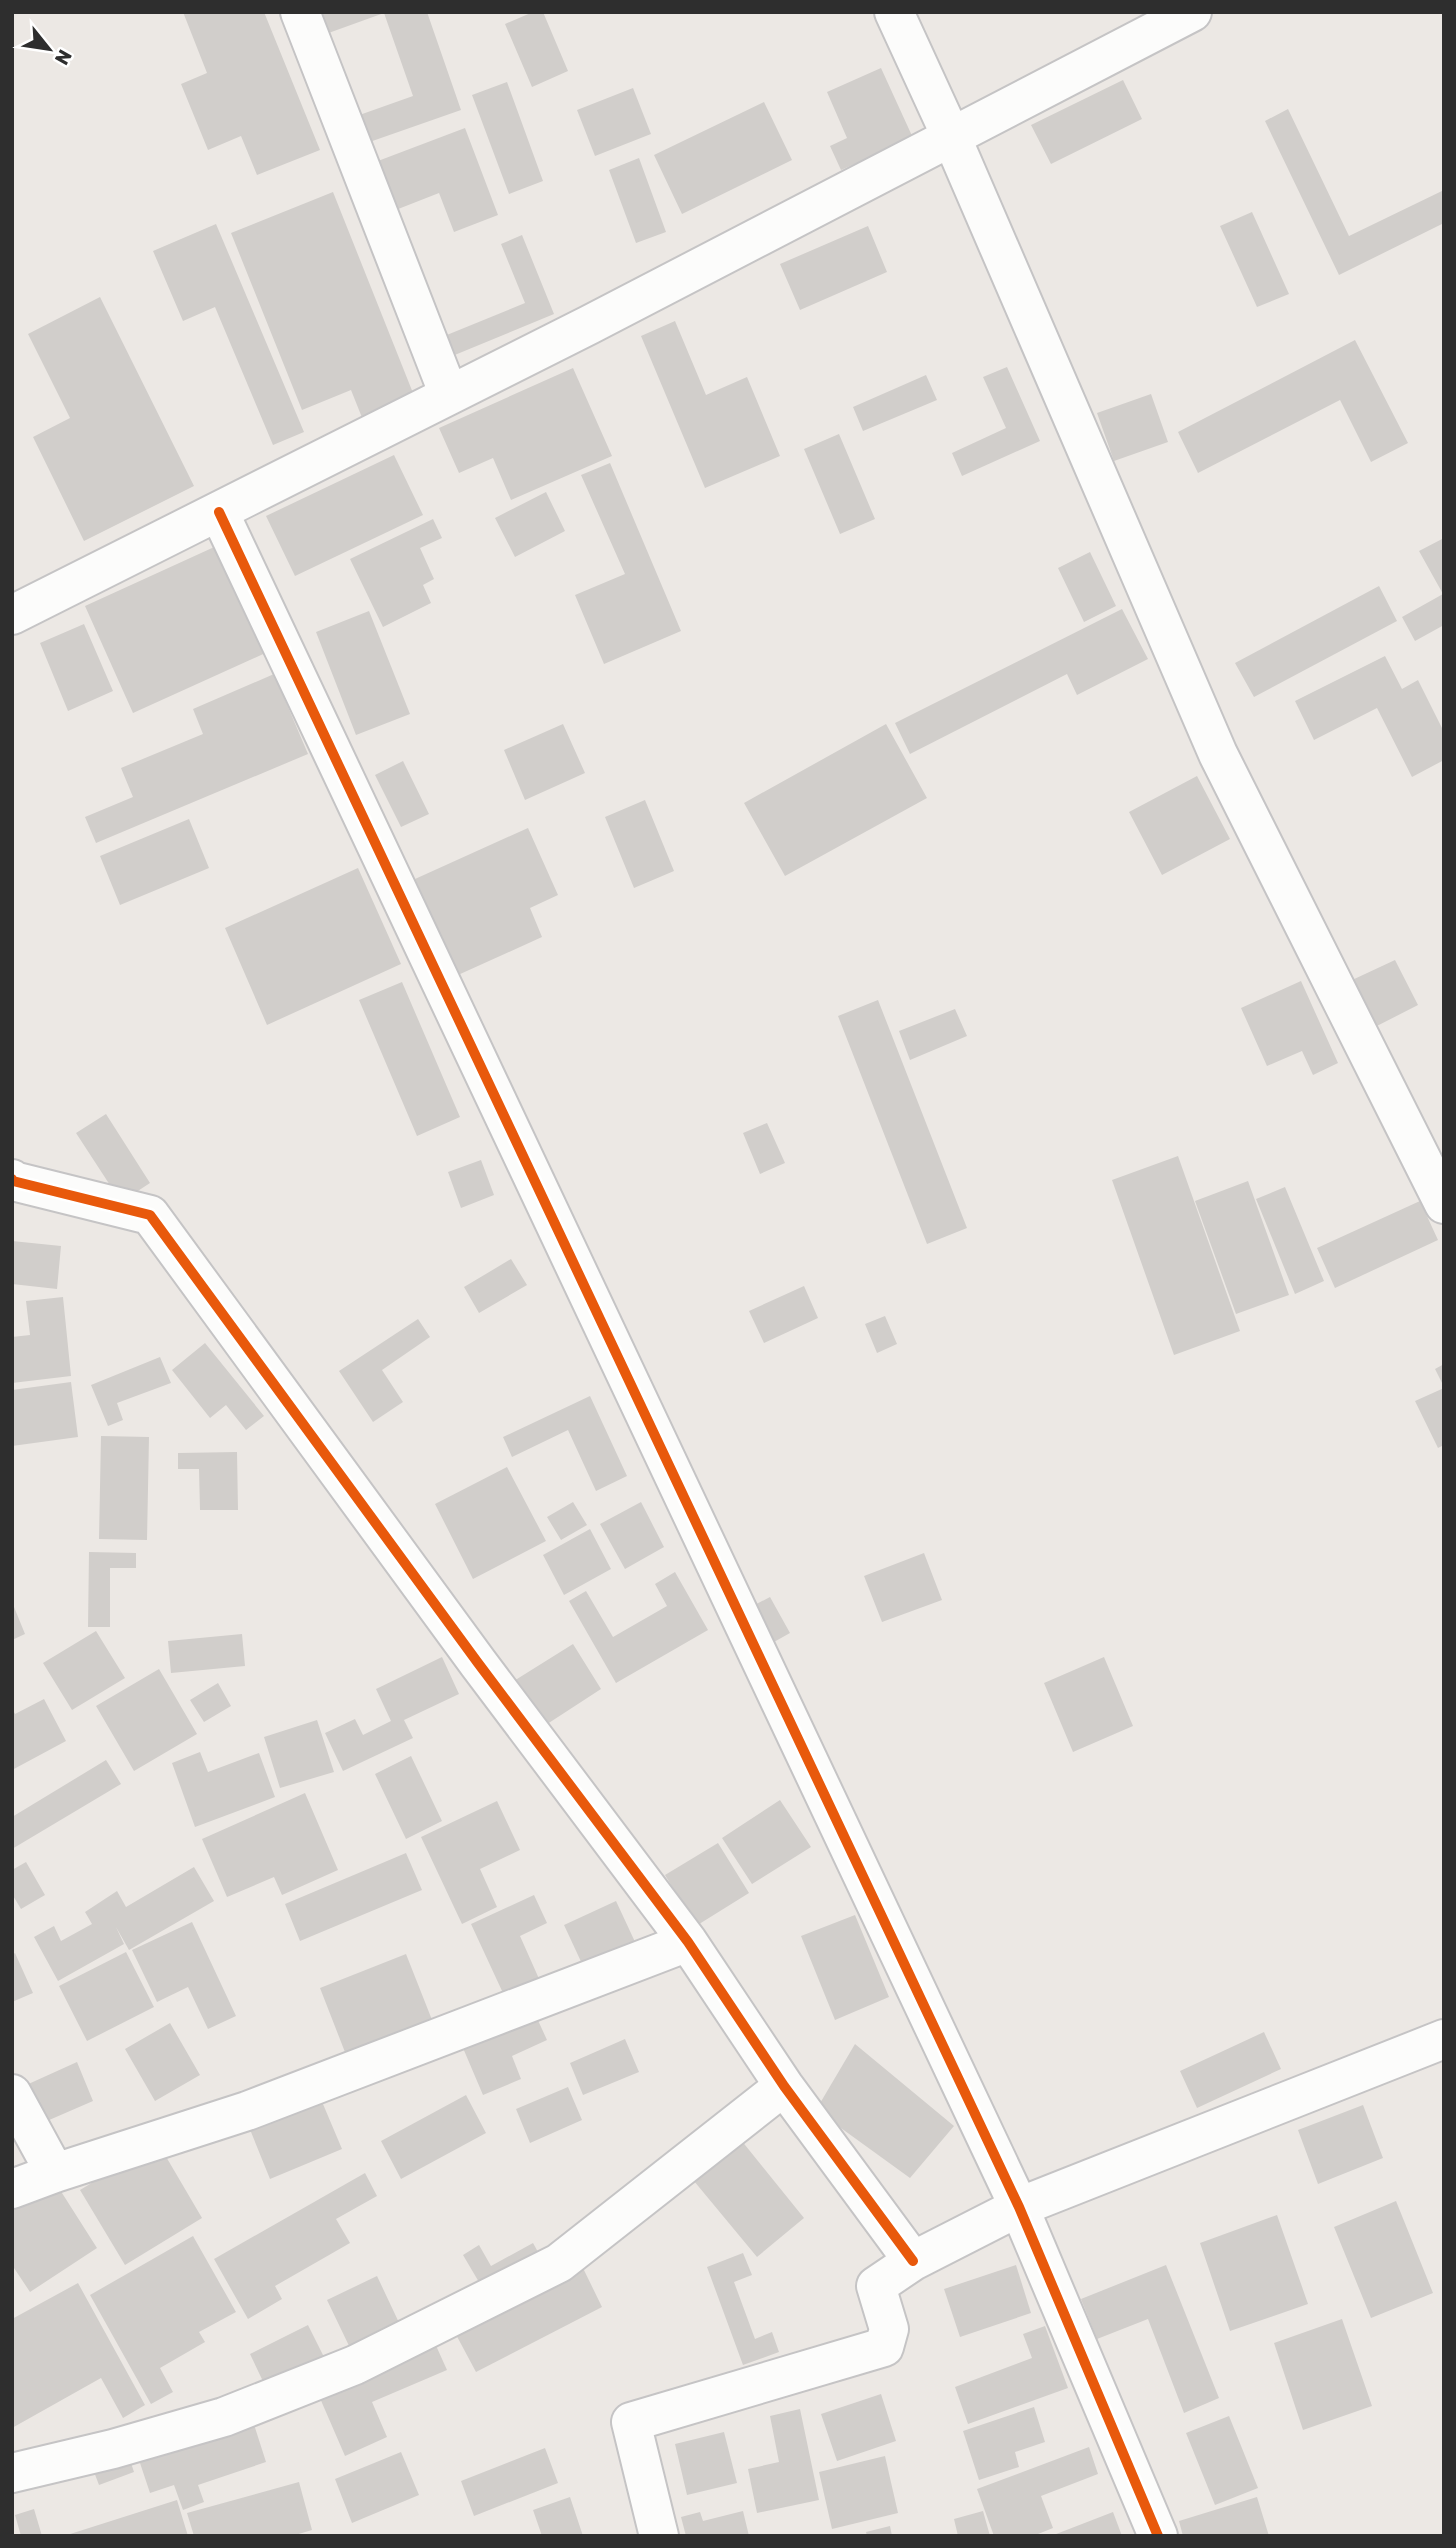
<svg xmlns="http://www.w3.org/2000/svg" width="1456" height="2548" viewBox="0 0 1456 2548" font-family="Rubik,sans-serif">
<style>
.building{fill:#d1cecb}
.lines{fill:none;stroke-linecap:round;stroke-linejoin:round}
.minor-casing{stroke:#c5c4c5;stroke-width:42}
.minor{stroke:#fcfcfb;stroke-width:38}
.cycleway-casing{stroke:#fff;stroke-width:15}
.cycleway{stroke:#e8590c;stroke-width:10}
</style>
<rect width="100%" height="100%" fill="#ece8e4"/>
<path class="building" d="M183,12H264L320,150L257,175L241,136L208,150L181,84L207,73Z
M315,12H427L461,110L361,145L351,118L413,96L384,13L323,35Z
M533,12H543L568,71L532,87L505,24Z
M881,68L913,138L841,170L830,146L847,138L827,92Z
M1123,80L1142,119L1051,164L1031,125Z
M507,82L543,181L509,194L472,95Z
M633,88L651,134L595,156L577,110Z
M764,102L792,160L682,214L654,155Z
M1288,109L1349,236L1444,190V223L1339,275L1265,121Z
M465,128L498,215L454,232L439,193L388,213L370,164Z
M639,158L666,232L636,243L609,170Z
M333,192L415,398L363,420L351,390L302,410L231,233Z
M1252,212L1289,294L1257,307L1220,226Z
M216,224L304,432L273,445L215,307L183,321L153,251Z
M868,226L887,272L800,310L780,264Z
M522,235L554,314L445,359L437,339L525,303L501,244Z
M100,297L194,486L84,541L33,437L70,418L28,334Z
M675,321L706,395L747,377L780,456L705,488L641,336Z
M1355,340L1408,443L1371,462L1340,400L1198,473L1178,432Z
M1007,367L1040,441L962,476L952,453L1006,428L983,377Z
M573,368L612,456L511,500L493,458L459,473L439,428Z
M926,375L937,400L863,431L853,407Z
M1151,394L1168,442L1114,461L1097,413Z
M839,434L875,519L840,534L804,449Z
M394,455L423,515L295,576L266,516Z
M610,463L681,631L604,664L575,595L625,574L581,475Z
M546,492L565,531L515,557L495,518Z
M433,519L442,538L420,548L434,579L423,585L431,603L383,627L350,559Z
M1444,538V625L1415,641L1402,617L1443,594L1419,551Z
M223,543L272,650L133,713L85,606Z
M1090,552L1116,606L1084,622L1058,568Z
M1379,586L1397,621L1254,697L1235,663Z
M1122,609L1148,659L1077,695L1067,674L910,754L895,723Z
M369,611L410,714L356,735L316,632Z
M84,624L113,691L68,711L40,643Z
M1385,656L1402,689L1418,680L1444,732V760L1412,777L1377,708L1314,740L1295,701Z
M274,674L308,754L96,843L85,817L133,797L121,768L203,734L193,709Z
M563,724L585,773L525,800L504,750Z
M886,724L927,798L785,876L744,803Z
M403,761L429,814L401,827L375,775Z
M1197,776L1230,839L1162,875L1129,812Z
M645,800L674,871L634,888L605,817Z
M189,819L209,868L120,905L100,856Z
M528,828L558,895L530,908L542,937L458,975L415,879Z
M358,868L401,964L267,1025L225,928Z
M1395,960L1418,1005L1373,1028L1350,981Z
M1301,981L1338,1063L1313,1075L1302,1051L1267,1066L1241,1008Z
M402,982L460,1117L417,1136L359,1000Z
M878,1000L967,1228L927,1244L838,1016Z
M955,1009L967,1036L910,1060L899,1031Z
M106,1114L150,1183L121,1202L76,1133Z
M767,1123L785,1163L760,1174L743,1133Z
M1178,1156L1240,1331L1174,1355L1112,1180Z
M481,1160L494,1195L461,1208L448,1172Z
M1248,1181L1289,1295L1236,1314L1195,1201Z
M1285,1187L1324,1281L1295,1294L1256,1199Z
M1420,1201L1438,1240L1335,1288L1317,1248Z
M12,1241L61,1246L57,1289L12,1284Z
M511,1259L527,1285L479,1313L464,1287Z
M804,1286L818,1318L764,1343L749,1311Z
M63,1297L71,1376L12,1383V1337L30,1335L26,1301Z
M885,1316L897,1344L877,1353L865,1324Z
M418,1319L430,1337L382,1370L403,1402L373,1422L339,1371Z
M205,1343L264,1416L246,1430L226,1405L210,1418L172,1370Z
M160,1357L171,1383L117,1403L123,1420L108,1426L91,1385Z
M1444,1364V1387L1435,1369Z
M71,1382L78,1437L12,1446V1390Z
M1444,1388V1445L1438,1448L1415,1401Z
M590,1396L627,1476L596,1491L568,1430L512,1457L503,1437Z
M101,1436L149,1437L147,1540L99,1539Z
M237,1452L238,1510H200L199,1469H178V1453Z
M507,1467L546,1541L473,1579L435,1504Z
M573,1502L587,1525L561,1540L547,1517Z
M641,1502L664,1547L625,1569L600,1524Z
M590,1529L611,1569L564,1595L543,1555Z
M89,1552L136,1553V1568H110V1627H88Z
M924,1553L942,1600L882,1622L864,1576Z
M675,1572L708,1630L616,1683L569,1601L586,1591L613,1637L667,1606L655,1584Z
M770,1597L790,1633L765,1647L745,1610Z
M12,1602L25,1634L12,1640Z
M96,1631L125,1678L72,1710L43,1663Z
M242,1634L245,1666L171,1673L168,1641Z
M573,1644L601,1689L538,1730L509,1684Z
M442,1657L459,1694L404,1720L413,1738L343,1771L325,1733L355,1719L363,1735L391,1721L376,1689Z
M1104,1657L1133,1726L1073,1752L1044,1683Z
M159,1669L197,1734L134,1771L96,1706Z
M218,1683L231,1706L204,1722L190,1700Z
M44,1699L66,1741L12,1770V1708L15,1714Z
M317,1720L334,1772L280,1788L264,1737Z
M200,1752L208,1772L259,1753L275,1797L195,1827L172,1763Z
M411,1756L442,1821L406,1839L375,1774Z
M106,1760L121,1784L12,1849V1817Z
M305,1793L338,1870L282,1895L274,1877L227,1897L202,1839Z
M780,1800L811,1847L752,1884L722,1838Z
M497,1801L520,1850L480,1869L497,1907L462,1924L421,1837Z
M718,1843L749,1893L696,1926L665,1875Z
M406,1853L422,1890L300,1941L285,1904Z
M26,1862L45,1895L21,1909L12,1894V1870Z
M194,1867L214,1901L129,1950L116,1927L124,1944L58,1981L34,1937L54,1926L61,1941L92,1924L85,1912L117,1891L126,1907Z
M534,1895L547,1923L520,1936L544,1990L509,2006L471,1924Z
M616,1901L636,1944L584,1968L564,1925Z
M855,1915L889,1997L835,2020L801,1936Z
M192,1922L236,2016L208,2029L188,1987L157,2002L132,1950Z
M126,1952L154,2007L87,2041L59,1986Z
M15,1953L33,1993L12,2002V1955Z
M406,1954L436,2030L350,2065L320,1988Z
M536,2016L547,2040L512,2056L521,2079L483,2095L463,2048Z
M170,2023L200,2075L155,2101L125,2049Z
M1264,2032L1281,2069L1197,2108L1180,2071Z
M625,2039L639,2072L583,2095L570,2063Z
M855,2044L954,2126L910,2178L816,2110Z
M77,2062L93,2101L40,2124L24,2086Z
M568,2087L582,2120L530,2143L516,2109Z
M466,2095L486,2133L401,2179L381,2141Z
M320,2097L342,2149L270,2179L249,2127Z
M1363,2105L1383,2158L1318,2184L1298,2130Z
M737,2135L804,2218L757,2257L689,2175Z
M158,2143L202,2218L125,2265L80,2190Z
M365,2173L377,2196L336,2219L350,2243L275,2286L282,2299L248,2319L214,2259Z
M55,2182L97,2248L30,2292L12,2265V2210Z
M1396,2201L1433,2293L1371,2318L1334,2227Z
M1277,2215L1308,2304L1230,2331L1200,2243Z
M193,2236L236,2312L199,2332L205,2342L160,2368L173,2392L151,2404L90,2295Z
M533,2243L543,2261L486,2294L463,2255L479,2245L491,2266Z
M743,2253L752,2275L734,2282L755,2339L772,2332L779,2352L743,2365L707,2267Z
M581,2264L602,2307L476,2372L453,2329Z
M1016,2265L1031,2313L960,2337L944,2289Z
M1166,2265L1219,2398L1184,2413L1148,2319L1097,2339L1081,2299Z
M377,2276L402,2329L352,2352L327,2300Z
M78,2283L145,2405L123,2418L101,2378L12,2428V2319Z
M1342,2319L1372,2406L1303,2430L1274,2343Z
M308,2325L329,2367L270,2396L250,2354Z
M1045,2326L1068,2388L968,2424L955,2387L1032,2358L1023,2334Z
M433,2339L447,2370L372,2402L387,2437L345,2456L316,2389Z
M881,2394L896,2441L837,2461L821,2414Z
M1034,2407L1045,2442L1015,2452L1019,2467L979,2480L963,2431Z
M800,2409L819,2500L757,2513L748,2469L779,2462L770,2416Z
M250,2412L266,2462L198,2485L204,2502L183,2510L174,2485L150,2493L136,2451Z
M1229,2416L1258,2488L1215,2505L1186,2433Z
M724,2432L737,2483L687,2495L675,2444Z
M1089,2447L1098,2474L1041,2496L1053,2528L1033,2536H994L977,2489Z
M545,2448L558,2483L474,2516L461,2481Z
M127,2451L134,2472L99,2485L91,2464Z
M401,2452L419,2495L352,2523L335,2479Z
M885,2456L898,2513L832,2529L819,2472Z
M299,2482L312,2530L292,2536H194L187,2513Z
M570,2497L583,2536H542L533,2510Z
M1257,2497L1269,2536H1183L1179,2521Z
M177,2500L188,2536H67V2535Z
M34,2509L42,2536H21L15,2515Z
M743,2511L749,2536H686L681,2517L700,2512L703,2521Z
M983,2511L990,2536H958L954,2519Z
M1113,2512L1122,2536H1051Z
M890,2526L892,2536H867L866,2532Z"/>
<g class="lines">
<g class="minor-casing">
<path id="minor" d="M300,12L449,395
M894,12L951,136L1218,754L1444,1204
M219,512L1019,2207L1158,2536
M12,615L589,325L1192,12
M12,1179L13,1181L150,1215L478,1663L688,1942L784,2086L913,2261
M12,2094L55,2173
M12,2189L55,2173L247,2111L688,1942
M12,2473L113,2449L224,2417L355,2365L559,2263L784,2086
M659,2536L631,2422L884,2347L889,2329L876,2286L913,2261L1019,2207L1444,2039"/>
</g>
<use href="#minor" class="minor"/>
<g class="cycleway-casing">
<path id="cycleway" d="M219,512L1019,2207L1158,2536
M12,1179L13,1181L150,1215L478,1663L688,1942L784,2086L913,2261"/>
</g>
<use href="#cycleway" class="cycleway"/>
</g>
<rect width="1456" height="2548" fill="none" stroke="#2e2e2e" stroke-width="28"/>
<g transform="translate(49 49) rotate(120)" stroke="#ffffff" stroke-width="5" paint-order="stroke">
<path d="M0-5L12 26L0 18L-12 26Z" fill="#2e2e2e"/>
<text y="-10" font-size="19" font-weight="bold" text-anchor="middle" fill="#2e2e2e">N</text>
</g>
</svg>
